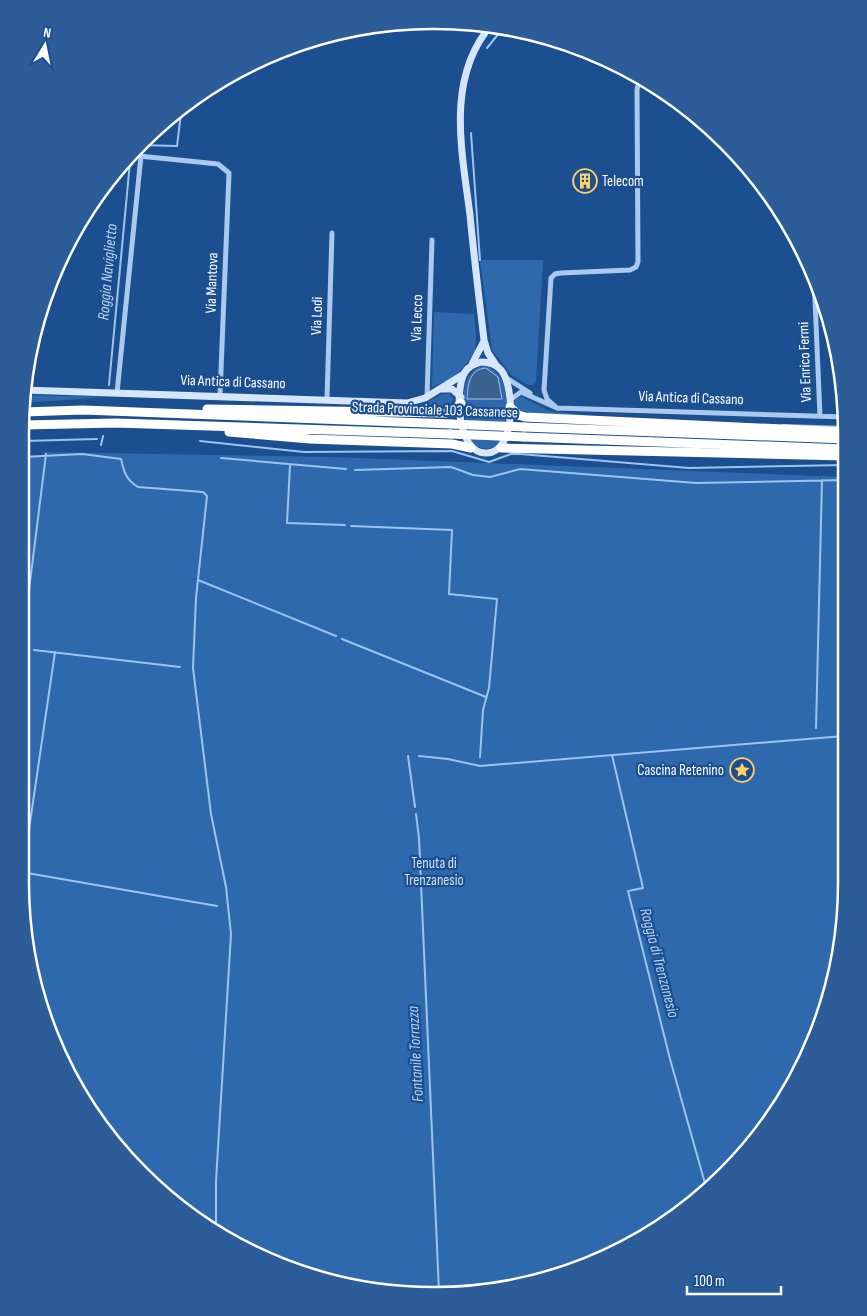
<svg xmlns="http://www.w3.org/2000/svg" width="867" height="1316" viewBox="0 0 867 1316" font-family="'Sofia Sans Condensed',sans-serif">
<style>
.green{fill:#2e69ad}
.water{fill:#3c6290;stroke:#9cc4f0}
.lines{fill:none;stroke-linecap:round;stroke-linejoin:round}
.stream{stroke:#9cc4f0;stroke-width:2}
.street{stroke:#a9c9ee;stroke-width:5}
.secondary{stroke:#d6e6fa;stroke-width:7}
.highway{stroke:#fff;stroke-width:9}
.highway-bridge{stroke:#fff;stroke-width:9}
.labels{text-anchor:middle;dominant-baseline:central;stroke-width:4.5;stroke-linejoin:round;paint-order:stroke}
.poi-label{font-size:15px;fill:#fff;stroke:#1b4f8f;text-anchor:start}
.street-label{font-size:15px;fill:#fff;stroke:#1b4f8f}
.park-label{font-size:15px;fill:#cfe3fa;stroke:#1b4f8f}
.water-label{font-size:16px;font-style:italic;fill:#b5d3f5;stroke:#1b4f8f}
.rim{fill:none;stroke:#fff;stroke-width:2.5}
</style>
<rect width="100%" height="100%" fill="#1b4f8f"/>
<path class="green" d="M480,260H543L536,382L533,385H528L511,375L492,350Z
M473,303L476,336L475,352L455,378L432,387L434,312L473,314Z
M484,366C513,370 508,421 501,441C491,450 482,452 472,442C464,423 454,370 484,366Z
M442,394H449L454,399L448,409H401L424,404Z
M23,395L106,397L23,403Z
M522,397L550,411L620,419L525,416L513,405L516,399Z
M44,452L333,457L846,477L843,937L804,1065L744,1155L640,1240L540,1282L406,1295L276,1265L182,1210L90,1112L42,1015L20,882L23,458L43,456Z"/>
<path class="water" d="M486,368L498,377L502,399H467C468,385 469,369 486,368Z"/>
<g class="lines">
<path class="stream" d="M487,48L504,27
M471,133L480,260
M140,145L177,146L182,105
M109,385L130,162
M468,411L502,413
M783,425L846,427
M23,441L97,439
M200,441L304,452L452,451L489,462L511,454H520L689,468L846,465
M101,445L103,436
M23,457L82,454L121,459C124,472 126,480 138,487L203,492L207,496L196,598L193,668L211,814L226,887L231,934L216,1181V1230
M221,458L346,469
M290,465L287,523L345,525
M355,470L451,467L473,475L490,477L520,469L696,483L846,480
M351,526L452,530L449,594L497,599L489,688L483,710L480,757
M198,580L336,636
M342,639L486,697
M22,646L46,454
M34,650L180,667
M816,728L822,480
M612,755L643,888L628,891L670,1059L706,1187
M408,756L415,807
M419,756L448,759L480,766L844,736
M416,814L419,838L439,1292
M23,870L27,873L217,906
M21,884L55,652"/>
<path class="street" d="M129,155L218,164L229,173L220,395
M814,277L820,416
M505,377L530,393
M117,393L141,156
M427,397L432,240
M327,399L332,233
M510,400L521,392L557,408L846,417
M557,408L547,399L544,390L551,278L555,274L561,273L630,270L636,267L638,262L637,89L639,83L644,78"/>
<path class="secondary" d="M492,24C445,78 462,151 470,215C474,257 479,298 484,340L488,353L496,365
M481,362C489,362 496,364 501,370C515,387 516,452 487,453C457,455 454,390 465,372C469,366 474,364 481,362Z
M472,364L484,341
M441,389H452L461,397
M24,390L407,403L425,398L464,374"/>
<path class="highway" d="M510,407L518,415L525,417L846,432
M207,409L445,413L451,412L461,403
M23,412L83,410L451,424
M23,425L116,423L450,434
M524,427L846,439
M229,432L310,439L452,444L471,448
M524,437L846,449
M501,448L846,456"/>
<path class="highway-bridge" d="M451,424L524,427
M450,434L524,437"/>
</g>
<defs>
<g id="building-ring" transform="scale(1.25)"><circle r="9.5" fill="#1b4f8f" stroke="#ffd166" stroke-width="1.5"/><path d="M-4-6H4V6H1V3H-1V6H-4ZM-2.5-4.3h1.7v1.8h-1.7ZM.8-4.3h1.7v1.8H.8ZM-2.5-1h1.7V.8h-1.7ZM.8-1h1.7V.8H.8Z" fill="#ffd166"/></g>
<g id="sight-ring" transform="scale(1.25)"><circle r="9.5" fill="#1b4f8f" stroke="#ffd166" stroke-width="1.5"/><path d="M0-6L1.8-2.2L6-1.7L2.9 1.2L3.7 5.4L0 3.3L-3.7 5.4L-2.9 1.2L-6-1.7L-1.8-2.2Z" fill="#ffd166"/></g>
</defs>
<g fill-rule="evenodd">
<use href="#building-ring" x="585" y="181"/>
<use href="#sight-ring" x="742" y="770"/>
</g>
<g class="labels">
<g class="poi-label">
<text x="602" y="181">Telecom</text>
<text x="724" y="770" text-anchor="end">Cascina Retenino</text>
</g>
<g class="street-label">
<text transform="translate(212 283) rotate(-88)">Via Mantova</text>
<text transform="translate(317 316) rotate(-88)">Via Lodi</text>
<text transform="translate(417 318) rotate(-88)">Via Lecco</text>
<text transform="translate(805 362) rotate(-92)">Via Enrico Fermi</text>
<text transform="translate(233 382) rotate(2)">Via Antica di Cassano</text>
<text transform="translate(691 398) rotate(2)">Via Antica di Cassano</text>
<text transform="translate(435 410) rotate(2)">Strada Provinciale 103 Cassanese</text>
</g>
<g class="park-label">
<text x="434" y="863">Tenuta di<tspan x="434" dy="17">Trenzanesio</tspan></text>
</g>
<g class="water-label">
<text transform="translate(108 272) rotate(-85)">Roggia Naviglietto</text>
<text transform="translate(659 963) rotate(75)">Roggia di Trenzanesio</text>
<text transform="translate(416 1054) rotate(-93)">Fontanile Torrazza</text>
</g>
</g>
<path d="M0 0H867V1316H0ZM433 29H434A404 404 0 0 1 838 433V883A404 404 0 0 1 434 1287H433A404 404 0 0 1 29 883V433A404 404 0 0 1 433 29Z" fill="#2d5d98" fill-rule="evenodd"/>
<path class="rim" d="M433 29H434A404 404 0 0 1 838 433V883A404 404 0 0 1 434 1287H433A404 404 0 0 1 29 883V433A404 404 0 0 1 433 29Z"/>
<g transform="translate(45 45) rotate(10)" stroke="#1b4f8f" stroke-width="4" paint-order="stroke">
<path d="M0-4L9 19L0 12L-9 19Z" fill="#ffffff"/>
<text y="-8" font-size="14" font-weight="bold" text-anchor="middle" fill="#ffffff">N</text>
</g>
<path d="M687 1286v8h94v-8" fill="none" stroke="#ffffff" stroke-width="2.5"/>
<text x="694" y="1286" font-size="15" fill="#ffffff" stroke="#1b4f8f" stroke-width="4" paint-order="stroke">100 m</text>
</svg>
